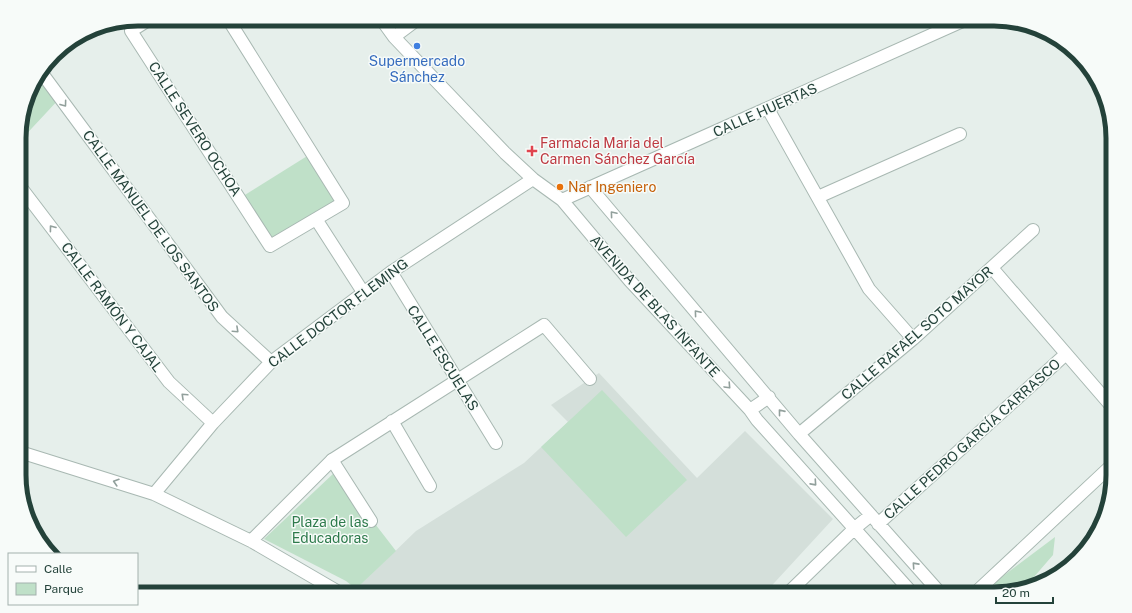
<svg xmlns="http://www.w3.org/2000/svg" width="1132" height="613" viewBox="0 0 1132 613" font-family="'Public Sans',sans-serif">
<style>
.built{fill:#d4dfda}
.green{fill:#bfe0c8}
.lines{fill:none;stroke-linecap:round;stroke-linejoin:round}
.pedestrian-casing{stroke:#a8b8b2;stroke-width:14}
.minor-casing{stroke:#a8b8b2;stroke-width:14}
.pedestrian{stroke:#fff;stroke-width:12}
.minor{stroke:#fff;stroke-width:12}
.oneway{stroke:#92a09c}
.shop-dot{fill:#3f7fe0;stroke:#f7fbf9;stroke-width:1.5}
.health-dot{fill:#e0444e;stroke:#f7fbf9;stroke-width:1.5}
.food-dot{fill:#e8710a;stroke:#f7fbf9;stroke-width:1.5}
.labels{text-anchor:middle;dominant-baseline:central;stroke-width:3;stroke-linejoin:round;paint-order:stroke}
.shop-label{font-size:14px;fill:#366cbe;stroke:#f7fbf9}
.street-label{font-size:14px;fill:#24423a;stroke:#f7fbf9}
.health-label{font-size:14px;fill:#be3a42;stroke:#f7fbf9;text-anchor:start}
.food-label{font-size:14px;fill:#c56008;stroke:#f7fbf9;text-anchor:start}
.park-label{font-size:14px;fill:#2d7a4b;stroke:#f7fbf9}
.rim{fill:none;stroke:#24423a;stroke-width:5}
</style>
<rect width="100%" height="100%" fill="#e6efeb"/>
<path class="built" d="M599,373L697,478L745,431L833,519L764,594H367L356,589L416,531L524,463L568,422L551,405Z"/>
<path class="green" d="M41,72L60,98L19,142V130L31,85Z
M312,153L343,203L270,246L240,198Z
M602,390L687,480L626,537L541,447Z
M335,472L396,551L356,589L346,581L264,539Z
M1055,537L1053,555L1027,585L1001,594H979Z"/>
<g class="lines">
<g class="pedestrian-casing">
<path id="pedestrian" d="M332,460L371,521"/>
</g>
<g class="minor-casing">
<path id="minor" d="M150,19L131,31L270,246L343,203L228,19
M381,19L394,37L505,153L533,179L562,200L630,281L750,410L757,420L913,594
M394,37L418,19
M41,72L222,317L271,362
M768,109L869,289L913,339
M19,185L169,382L213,423
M590,187L799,434L941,594
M818,197L960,134
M562,200L967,19
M316,219L363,292
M992,268L1113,408
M391,272L496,443
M750,410L769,397
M392,421L430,486
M799,434L913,339L1033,230
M20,452L154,494L251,541L342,594
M154,494L213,423L271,362L391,272L533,179
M878,524L1066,354
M251,541L332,460L544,325L590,379
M787,594L855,528L871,515
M974,594L1113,464"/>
</g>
<use href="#pedestrian" class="pedestrian"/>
<use href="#minor" class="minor"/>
</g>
<defs><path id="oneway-chevron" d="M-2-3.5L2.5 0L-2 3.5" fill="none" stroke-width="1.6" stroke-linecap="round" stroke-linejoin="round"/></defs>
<g class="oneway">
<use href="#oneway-chevron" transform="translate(64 104) rotate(54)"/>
<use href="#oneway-chevron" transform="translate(613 214) rotate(-130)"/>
<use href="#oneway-chevron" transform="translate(52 228) rotate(-127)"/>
<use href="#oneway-chevron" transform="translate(697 313) rotate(-130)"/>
<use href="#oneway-chevron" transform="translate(236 330) rotate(43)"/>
<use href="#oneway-chevron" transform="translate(728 386) rotate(47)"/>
<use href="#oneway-chevron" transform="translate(184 396) rotate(-137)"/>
<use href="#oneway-chevron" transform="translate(781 412) rotate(-129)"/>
<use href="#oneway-chevron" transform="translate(116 482) rotate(-163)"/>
<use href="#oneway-chevron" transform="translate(814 483) rotate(48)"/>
<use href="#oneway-chevron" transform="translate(915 565) rotate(-132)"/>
</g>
<circle class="shop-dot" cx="417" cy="46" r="4"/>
<path class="health-dot" d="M530 145h4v4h4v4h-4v4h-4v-4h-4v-4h4z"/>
<circle class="food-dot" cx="560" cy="187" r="4"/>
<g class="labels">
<g class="shop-label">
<text x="417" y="61">Supermercado<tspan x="417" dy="16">Sánchez</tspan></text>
</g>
<g class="street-label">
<text transform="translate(765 110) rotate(-24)">CALLE HUERTAS</text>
<text transform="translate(195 129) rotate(57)">CALLE SEVERO OCHOA</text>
<text transform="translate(151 221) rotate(54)">CALLE MANUEL DE LOS SANTOS</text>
<text transform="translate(655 306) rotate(48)">AVENIDA DE BLAS INFANTE</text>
<text transform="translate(112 307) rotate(53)">CALLE RAMÓN Y CAJAL</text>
<text transform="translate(338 313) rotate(-37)">CALLE DOCTOR FLEMING</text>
<text transform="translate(917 333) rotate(-41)">CALLE RAFAEL SOTO MAYOR</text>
<text transform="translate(443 358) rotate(58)">CALLE ESCUELAS</text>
<text transform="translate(972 439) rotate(-42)">CALLE PEDRO GARCÍA CARRASCO</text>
</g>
<g class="health-label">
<text x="540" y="143">Farmacia Maria del<tspan x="540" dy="16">Carmen Sánchez García</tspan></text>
</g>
<g class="food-label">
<text x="568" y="187">Nar Ingeniero</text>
</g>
<g class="park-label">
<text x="330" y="522">Plaza de las<tspan x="330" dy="16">Educadoras</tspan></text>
</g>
</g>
<path d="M0 0H1132V613H0ZM138 26H994A112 112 0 0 1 1106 138V475A112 112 0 0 1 994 587H138A112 112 0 0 1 26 475V138A112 112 0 0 1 138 26Z" fill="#f7fbf9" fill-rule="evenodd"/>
<path class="rim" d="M138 26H994A112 112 0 0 1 1106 138V475A112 112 0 0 1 994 587H138A112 112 0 0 1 26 475V138A112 112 0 0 1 138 26Z"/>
<rect x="8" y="553" width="130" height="52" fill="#f7fbf9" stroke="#a3b1ad"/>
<rect x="16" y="566" width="20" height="6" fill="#ffffff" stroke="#a3b1ad"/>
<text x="44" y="573" font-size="12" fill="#24423a">Calle</text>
<rect x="16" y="583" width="20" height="12" fill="#bfe0c8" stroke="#a3b1ad"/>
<text x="44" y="593" font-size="12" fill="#24423a">Parque</text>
<path d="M996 597v6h57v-6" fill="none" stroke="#24423a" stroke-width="2"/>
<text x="1002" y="597" font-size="12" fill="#24423a" stroke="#f7fbf9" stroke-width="3" paint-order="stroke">20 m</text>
</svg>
